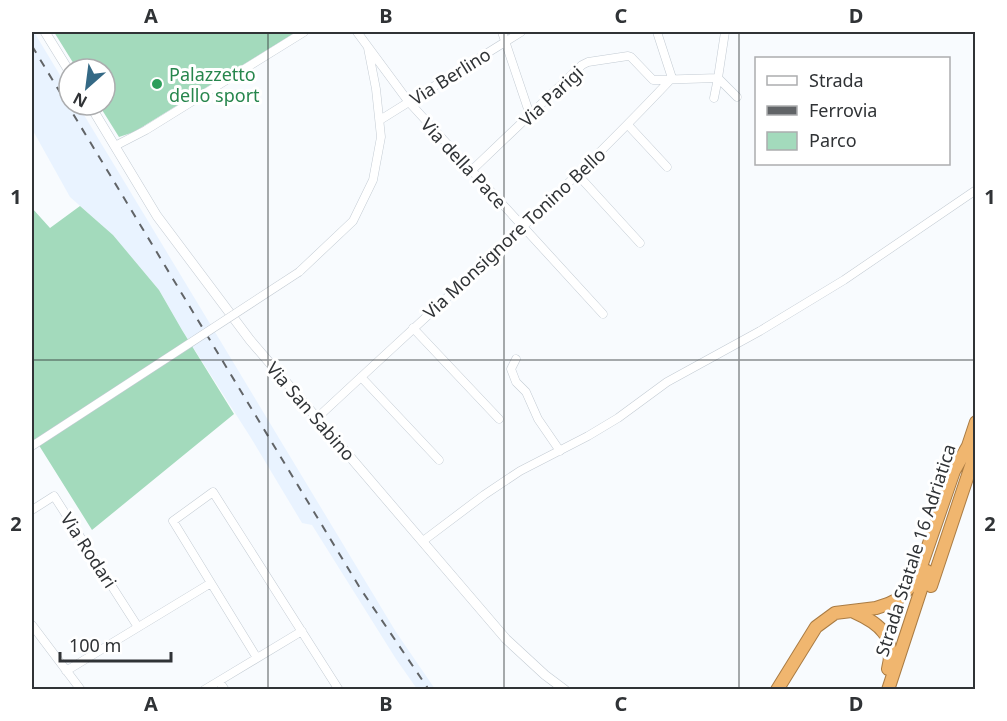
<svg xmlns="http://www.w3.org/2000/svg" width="1007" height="721" viewBox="0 0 1007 721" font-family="'Noto Sans',sans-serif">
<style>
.built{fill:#e9f3ff}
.green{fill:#a3dabc}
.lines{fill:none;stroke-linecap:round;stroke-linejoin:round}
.minor-casing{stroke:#c3cbd3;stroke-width:9}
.tertiary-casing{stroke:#c3cbd3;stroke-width:10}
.trunk-casing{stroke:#aa7c44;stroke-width:14}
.minor{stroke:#fff;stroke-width:8}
.tertiary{stroke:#fff;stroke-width:9}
.trunk{stroke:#f0b66f;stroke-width:12}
.rail{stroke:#616467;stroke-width:2;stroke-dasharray:8 8;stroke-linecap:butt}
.minor-bridge-casing{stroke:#c3cbd3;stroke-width:9;stroke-linecap:butt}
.minor-bridge{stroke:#fff;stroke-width:8}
.grid{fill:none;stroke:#303336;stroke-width:1.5;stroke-opacity:0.55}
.leisure-dot{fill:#2e9e5b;stroke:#fff;stroke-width:2}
.labels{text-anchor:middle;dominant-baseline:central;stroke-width:6;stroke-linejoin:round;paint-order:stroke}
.leisure-label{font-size:18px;fill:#27864d;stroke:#fff;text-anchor:start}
.street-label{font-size:18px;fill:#303336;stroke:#fff}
.neatline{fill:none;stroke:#303336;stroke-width:2}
.grid-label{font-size:20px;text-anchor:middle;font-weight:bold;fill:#303336}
</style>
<rect width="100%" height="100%" fill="#f8fbfe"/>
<path class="built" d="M32,32H34L69,90V105H78L396,632L435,689H417L396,659L312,525L302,523L251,438L182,330L159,290L113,235L70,197L32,129Z"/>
<path class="green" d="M54,32H296L134,132L119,137L99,105H105V69H77Z
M80,206L113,235L159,290L182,330L234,414L92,530L35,439L32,441V208L50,228Z"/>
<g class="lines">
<g class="minor-casing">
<path id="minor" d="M357,32L408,101L603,314
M502,32L530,115
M714,98L718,78L737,97
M380,120L521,32
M628,125L667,167
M115,146L146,130L304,32
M471,171L582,65L588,62L628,56L631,57L653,80L718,78L725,32
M577,174L640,243
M299,272L353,221L373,180L381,137L376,89L368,48
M413,328L499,419
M516,359L511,369L516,382L526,392L538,419L560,451
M361,377L439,460
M317,418C437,306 560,197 672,78L657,32
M32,510L54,496L138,627
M423,541L484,495L520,471L588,436L618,418L667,382L760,331L844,280L976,190
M211,583L173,521L213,492L339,690
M32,625L81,690
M66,671L211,583L257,658
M219,681L225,690
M204,690L302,631"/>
</g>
<g class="tertiary-casing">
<path id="tertiary" d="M45,32L69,71
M90,105L157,216L250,340L506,639L545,675L565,690"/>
</g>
<g class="trunk-casing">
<path id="trunk" d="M966,452L976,422
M931,586L976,451
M854,612C881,624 896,637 888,669
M777,690L816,627L835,613L876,608L888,604L898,599L916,581L954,471L968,446
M888,690L927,571"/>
</g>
<use href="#minor" class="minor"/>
<use href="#tertiary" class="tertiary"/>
<use href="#trunk" class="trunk"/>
<path class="rail" d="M32,46L360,588L429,690"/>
<g class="minor-bridge-casing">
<path id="minor-bridge" d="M32,446L299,272"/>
</g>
<use href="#minor-bridge" class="minor-bridge"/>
</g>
<path class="grid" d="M268,32V690M504,32V690M739,32V690M32,360H976"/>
<circle class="leisure-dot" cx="157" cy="84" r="6"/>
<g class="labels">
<g class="leisure-label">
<text x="169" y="74">Palazzetto<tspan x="169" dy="21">dello sport</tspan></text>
</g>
<g class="street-label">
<text transform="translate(450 76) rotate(-32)">Via Berlino</text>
<text transform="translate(551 96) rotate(-43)">Via Parigi</text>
<text transform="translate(464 163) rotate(47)">Via della Pace</text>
<text transform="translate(514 233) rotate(-43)">Via Monsignore Tonino Bello</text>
<text transform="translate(311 411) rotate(49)">Via San Sabino</text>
<text transform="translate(89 550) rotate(57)">Via Rodari</text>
<text transform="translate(915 550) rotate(-72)">Strada Statale 16 Adriatica</text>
</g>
</g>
<rect width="1007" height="721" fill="none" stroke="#ffffff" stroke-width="66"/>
<rect x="755" y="57" width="195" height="108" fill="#ffffff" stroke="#acadaf" stroke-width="1.5"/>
<rect x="767" y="76" width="30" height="9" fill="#ffffff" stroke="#acadaf" stroke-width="1.5"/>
<text x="809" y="87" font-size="18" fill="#303336">Strada</text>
<rect x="767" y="106" width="30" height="9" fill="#616467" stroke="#acadaf" stroke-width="1.5"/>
<text x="809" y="117" font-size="18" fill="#303336">Ferrovia</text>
<rect x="767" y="132" width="30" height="18" fill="#a3dabc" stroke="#acadaf" stroke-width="1.5"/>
<text x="809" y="147" font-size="18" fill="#303336">Parco</text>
<g transform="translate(87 87) rotate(208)"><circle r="28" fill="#ffffff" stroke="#acadaf" stroke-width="1.5"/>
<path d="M0-4.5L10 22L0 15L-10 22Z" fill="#346985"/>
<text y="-9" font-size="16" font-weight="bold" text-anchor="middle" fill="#303336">N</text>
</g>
<path d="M60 652v9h111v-9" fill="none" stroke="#303336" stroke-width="3"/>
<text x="69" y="652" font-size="18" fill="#303336" stroke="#ffffff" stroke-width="4.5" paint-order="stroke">100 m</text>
<rect x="33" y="33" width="941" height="655" class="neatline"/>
<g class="grid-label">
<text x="151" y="23">A</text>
<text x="386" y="23">B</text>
<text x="621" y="23">C</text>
<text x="856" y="23">D</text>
<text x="16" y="204">1</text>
<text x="990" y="204">1</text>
<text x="16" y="531">2</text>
<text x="990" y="531">2</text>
<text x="151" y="711">A</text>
<text x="386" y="711">B</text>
<text x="621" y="711">C</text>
<text x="856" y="711">D</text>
</g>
</svg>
